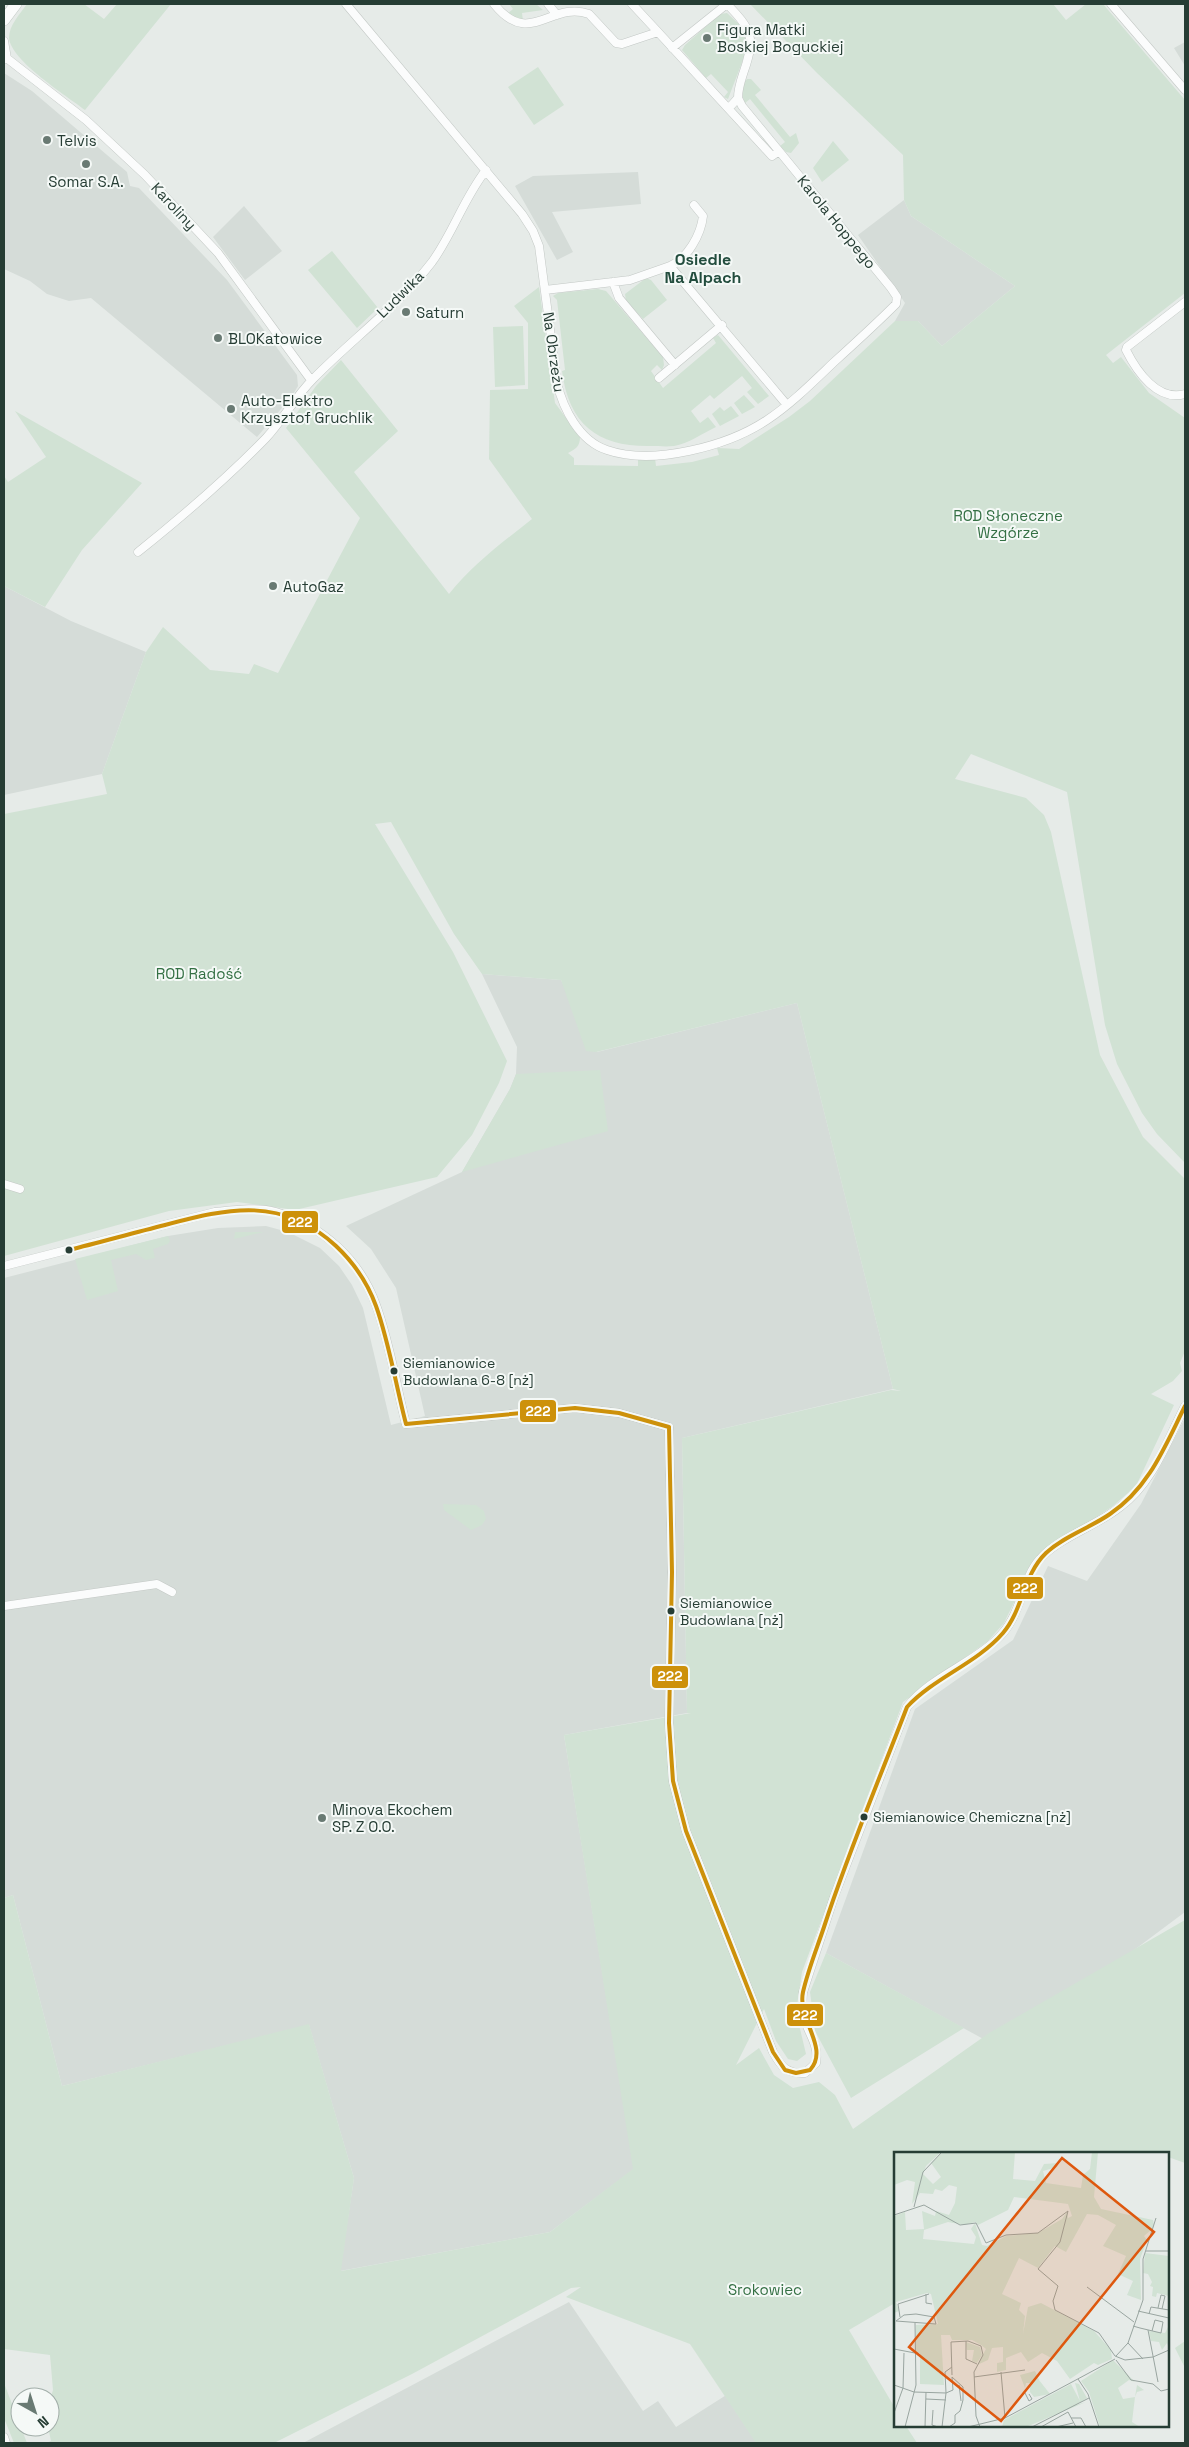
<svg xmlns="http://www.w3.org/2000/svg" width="1189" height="2447" viewBox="0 0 1189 2447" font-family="'Space Grotesk',sans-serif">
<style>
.built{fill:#d5dcd8}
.green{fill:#d1e2d4}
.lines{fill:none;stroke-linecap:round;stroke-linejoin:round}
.street-casing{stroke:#c3c8c5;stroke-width:9}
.secondary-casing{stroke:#c2c8c5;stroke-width:12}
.street{stroke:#fbfcfc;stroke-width:8}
.secondary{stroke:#fbfcfc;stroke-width:11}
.bus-1-casing{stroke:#f5f9f7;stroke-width:8}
.bus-1{stroke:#cd910a;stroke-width:4}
.poi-dot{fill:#697a73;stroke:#f5f9f7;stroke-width:2}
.bus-dot{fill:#263d34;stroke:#f5f9f7;stroke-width:2}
.labels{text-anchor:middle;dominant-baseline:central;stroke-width:4;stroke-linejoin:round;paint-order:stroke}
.bus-label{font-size:14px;fill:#263d34;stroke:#f5f9f7;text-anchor:start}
.poi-label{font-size:15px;fill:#263d34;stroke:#f5f9f7;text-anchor:start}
.street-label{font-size:15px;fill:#263d34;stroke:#f5f9f7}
.park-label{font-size:15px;fill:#347044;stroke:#f5f9f7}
.neighbourhood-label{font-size:16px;font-weight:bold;fill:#234d3e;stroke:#f5f9f7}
.inset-road{fill:none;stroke:#99a5a0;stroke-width:1}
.view{fill:#de580e;fill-opacity:0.15;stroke:#de580e;stroke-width:2.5}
.inset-edge{fill:none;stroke:#263d34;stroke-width:2.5}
.line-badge{stroke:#f5f9f7;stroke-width:2}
.badge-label{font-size:14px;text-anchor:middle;font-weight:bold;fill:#fff}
</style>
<rect width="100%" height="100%" fill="#e6ebe8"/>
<path class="built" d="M1185,42V66L1174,48Z
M4,73L32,91L127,172L130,186L139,188L227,280L297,375L298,386L292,396L257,437L91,298L69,301L47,294L30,281L4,269Z
M638,172L641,204L552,212L573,252L557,260L515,186L533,176Z
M904,200L911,216L1015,286L942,346L918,321H895L905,303L858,235Z
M244,206L282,251L245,280L213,237Z
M4,586L71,621L146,652L102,774L4,795Z
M482,974L561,980L597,1052L797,1003L893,1389L682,1438L687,1713L564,1735L634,2169L550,2232L340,2271L354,2178L309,2025L62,2086L13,1895L4,1898V1278L168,1236L218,1228L266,1226L288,1232L320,1248L339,1266L352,1285L363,1308L391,1425L425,1416L396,1288L371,1249L346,1226L462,1172L510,1089L516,1074L517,1047Z
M1185,1418V1912L1110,1968L987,2041L826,1953L915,1709L1013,1640L1048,1566L1087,1581L1141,1504Z
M569,2302L643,2411L658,2401L676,2427L731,2392L765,2443H303Z"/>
<path class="green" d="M27,4H84L104,19L117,4H171L85,110C67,96 11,61 9,38C9,25 20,14 27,4Z
M509,4H536L543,10L522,13L523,21L506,15L513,9Z
M750,4H1053L1066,20L1086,4H1103L1185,100V293L1106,355L1113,363L1121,357L1149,393L1185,418V1163L1157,1134L1142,1113L1117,1064L1105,1025L1067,792L971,754L955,779L1026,798L1044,815L1051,832L1100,1055L1143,1137L1185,1179V1351L1180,1363L1182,1371L1173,1381L1151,1394L1174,1405L1136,1486L1113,1506L1036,1557L1004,1623L988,1641L903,1702L802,1972L796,2012L806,2054L797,2061L788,2059L776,2041L764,2009L736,2065L759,2048L774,2075L793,2088L819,2082L835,2095L853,2129L989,2033L1185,1920V2163L1168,2157V2153L1151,2151L1147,2153H895V2303L849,2330L895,2408V2426H906L917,2443H756L690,2344L566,2297L581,2287L571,2288L412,2374L274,2443H46L51,2441L48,2427H50V2400L53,2390L50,2355L4,2349V1898L13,1895L62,2086L309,2024L354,2178L341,2271L550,2232L633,2169L564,1735L691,1713H687L682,1438L891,1390L901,1391L893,1389L797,1003L596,1052L586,1051L561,980L482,974L454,934L391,822L375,824L453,952L507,1061L499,1083L472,1135L437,1177L295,1210L237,1202L169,1211L4,1256V814L107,794L102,774L146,652L163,627L210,670L249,674L254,664L278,673L360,518L286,428L316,386L341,360L398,431L354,472L449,594C472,565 503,542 532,519L489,459L490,390L528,389V323L514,306L539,287L555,403L580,437C580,446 576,449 568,453L574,458V465L638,466V459L655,458L656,466L692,462L719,455L717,448L739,449L789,417L810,401L895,321H918L942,346L1015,286L911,216L904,200L903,155L817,73Z
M727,13L743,28L747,42L746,52L728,99L724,97L728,92L711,74L706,78L682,50L685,45L720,14Z
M538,67L564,105L534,125L508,87Z
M747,79H751L761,90L755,95L790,137L796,133L799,143L791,153L786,152L780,146L785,142L750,99L745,103C741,95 741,84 747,79Z
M833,141L849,160L822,182L813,168Z
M332,251L378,308L357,328L308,270Z
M646,278L651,280L667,300L643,319L626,301L625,294Z
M598,289L606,291L663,357L664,365L662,370L657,365L651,371L663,388L716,343L713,338L718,335L769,396L758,404L747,392L752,388L742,376L714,399L710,395L691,411L700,423L708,417L716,427C703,433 688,444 674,446C666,447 658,446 651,446C598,447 569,425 562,371L565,370L557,300L553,296L558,293Z
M523,326L525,385L495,387L493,327Z
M744,395L755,407L742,414L734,403Z
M731,406L739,416L720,426L712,414L720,407L724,411Z
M15,411L142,483L82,550L45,607L4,586V476L8,482L46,457Z
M600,1070L608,1131L462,1172L510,1089L516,1074Z
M235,1232H264L234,1239Z
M168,1236L170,1241L168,1244L153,1249L155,1258L146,1260L136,1254L111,1260L118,1291L87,1300L75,1259Z
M443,1504L476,1505L484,1511L486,1519L482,1525L471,1530L444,1510Z
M826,1953L964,2028L851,2098L815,2031L810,1992Z
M1185,2341V2368L1175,2348Z
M4,2383L27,2443H14L4,2418Z"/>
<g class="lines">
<g class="street-casing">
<path id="street" d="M346,4L522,214L533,231L539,246L557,383C563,408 579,441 607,450C653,466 728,446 767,420C791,404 812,383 833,363C854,344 876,324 896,304L897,297L891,288L779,151L772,156L658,32L622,44L616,43L589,14C551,0 530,49 494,4
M548,4L557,15
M632,4L658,32
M727,4C751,29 756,37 744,71C741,80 738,88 738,98L729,108
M1111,4L1185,90
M4,41L7,59
M672,48L727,4
M4,56L86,120L145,175L218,253L311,380
M738,98L742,106L779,151
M670,266C687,259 701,235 703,216L694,205
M613,282L619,298L675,365
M545,290L630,280L670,266L787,405
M1185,302L1127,347L1126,350C1137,372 1158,402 1185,394
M659,378L722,325
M138,552C183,516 226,479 266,438C283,420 295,397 313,379C351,340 399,305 432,262C453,233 464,198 486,170
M4,1184L20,1189
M4,1266L215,1212C235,1210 257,1207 276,1212C322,1225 360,1260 376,1305C390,1343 396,1385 406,1424L575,1408L619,1413L669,1427L672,1572L669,1723L673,1781L686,1831L773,2052C781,2067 787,2074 805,2073L816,2063C819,2046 810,2036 805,2021C802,2011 802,2002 803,1992L834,1897L907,1707C930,1678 967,1666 995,1641C1023,1617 1020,1581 1040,1559C1058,1538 1098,1525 1120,1507C1153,1483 1167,1441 1185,1406
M4,1606L157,1584L172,1592
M4,2437L6,2443"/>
</g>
<g class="secondary-casing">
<path id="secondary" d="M4,20L16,4"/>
</g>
<use href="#street" class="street"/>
<use href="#secondary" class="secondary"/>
<g class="bus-1-casing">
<path id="bus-1" d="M69,1250C101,1242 133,1233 165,1225C229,1208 282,1196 336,1246C353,1262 368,1284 376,1306C389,1342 396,1386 406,1424
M406,1424L575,1408L619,1413L669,1427
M669,1427L672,1572L669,1723L673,1781L686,1831L773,2052L785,2070L796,2073L810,2070C830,2048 797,2020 803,1992C808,1970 817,1948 824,1927C848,1853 879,1780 907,1707C935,1677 976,1664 1003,1633C1023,1610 1023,1575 1046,1553C1064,1536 1090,1528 1110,1514C1149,1488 1165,1446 1185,1406"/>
</g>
<use href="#bus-1" class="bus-1"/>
</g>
<g class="poi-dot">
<circle cx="707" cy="38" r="5"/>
<circle cx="47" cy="140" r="5"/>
<circle cx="86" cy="164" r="5"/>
<circle cx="406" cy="312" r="5"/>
<circle cx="218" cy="338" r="5"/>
<circle cx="231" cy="409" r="5"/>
<circle cx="273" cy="586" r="5"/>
<circle cx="322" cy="1818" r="5"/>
</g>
<g class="bus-dot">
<circle cx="69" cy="1250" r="4.5"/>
<circle cx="394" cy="1371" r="4.5"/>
<circle cx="671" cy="1611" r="4.5"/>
<circle cx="864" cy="1817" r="4.5"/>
</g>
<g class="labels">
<g class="bus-label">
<text x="403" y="1363">Siemianowice<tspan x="403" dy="17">Budowlana 6-8 [nż]</tspan></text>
<text x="680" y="1603">Siemianowice<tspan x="680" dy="17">Budowlana [nż]</tspan></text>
<text x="873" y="1817">Siemianowice Chemiczna [nż]</text>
</g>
<g class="poi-label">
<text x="717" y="29">Figura Matki<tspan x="717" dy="17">Boskiej Boguckiej</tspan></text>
<text x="57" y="140">Telvis</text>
<text x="86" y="181" text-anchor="middle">Somar S.A.</text>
<text x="416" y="312">Saturn</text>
<text x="228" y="338">BLOKatowice</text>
<text x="241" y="400">Auto-Elektro<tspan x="241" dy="17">Krzysztof Gruchlik</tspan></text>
<text x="283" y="586">AutoGaz</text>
<text x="332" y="1809">Minova Ekochem<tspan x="332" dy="17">SP. Z O.O.</tspan></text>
</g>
<g class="street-label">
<text transform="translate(174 206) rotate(47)">Karoliny</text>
<text transform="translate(837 222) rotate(51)">Karola Hoppego</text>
<text transform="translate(400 294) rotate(-45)">Ludwika</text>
<text transform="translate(554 352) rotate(82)">Na Obrzeżu</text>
</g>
<g class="park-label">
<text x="1008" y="515">ROD Słoneczne<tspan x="1008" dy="17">Wzgórze</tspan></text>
<text x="199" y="973">ROD Radość</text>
<text x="765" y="2289">Srokowiec</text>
</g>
<g class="neighbourhood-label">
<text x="703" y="259">Osiedle<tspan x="703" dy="18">Na Alpach</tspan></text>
</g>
</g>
<g transform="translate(894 2152)">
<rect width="275" height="275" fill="#e6ebe8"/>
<path d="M0,0H47L32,14L29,22L39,32L47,25L37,11L49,0H121L119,27L141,29L150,12L164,11L163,15L149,19L152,31L187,36L189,23L196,17L198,0H204L200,45L207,57L259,68L260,73L255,87L257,78L250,84L253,88L246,107L247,148L233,143L239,129L224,122L232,104L209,94L222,73L204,63L193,62L172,100L161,94L144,116L125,106L108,142L127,151L125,158L131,164L129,182L134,155L147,151L200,179L217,198L218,207L204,213L200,211L176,227L163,209L148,201L134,210L127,200L112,206V218L103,220V211L109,210V195L98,196L94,208L83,213L92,197L87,193L78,188H58L56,183H47L50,233L26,232V201H22V173L44,172L37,142L33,141L2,150L5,159L0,161V64L11,60L12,78L30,77L28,59L41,64L42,59L55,63L61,51L63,35L55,33L48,39L41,37L39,42L26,41L18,52L21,30L13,28L0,33ZM120,45L174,52L178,64L174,66L173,60L168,67L144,81L112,84L93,94L88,93L81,71L77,77L82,85L80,92L29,87L30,78L54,70L70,73L81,70L84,73L114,58ZM251,101L275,104V144L263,141L262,145L258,144L259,135L256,134L258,130L254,122L249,121ZM275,173V197L273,191L268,198L265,190L257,189L255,179L271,181ZM72,190L86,195L88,203L83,211L78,209L80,198H73ZM219,208L241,230L235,228L224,236L229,247L241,245L243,233L250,238L243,240L241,245L238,270L246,275H206L195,240L187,229ZM141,219L145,228L156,242L140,245L136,240V231H132L131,236L126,223ZM181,231L185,232L193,246L182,253L192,250L132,275H108L110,268L177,232L186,249Z" fill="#d1e2d4" fill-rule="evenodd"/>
<path class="inset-road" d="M20,55L29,20L48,0M0,63L30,53L66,73L82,71L92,91L112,83L144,81L174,59L166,90L144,117L164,134L159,149L161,158L205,181L221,204L231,208L259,205L275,198M252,99H275M193,135L240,170M32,142V151L38,152M264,156L267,143L271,144L268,157M244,159L275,166M22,162L40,165L42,172L2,169L10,163ZM255,162L257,155L275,158M6,165L4,152L35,142M239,174L246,176L267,181L269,170L261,168L258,179M254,178L264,230M72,189V207L83,212M234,191L249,207M0,197L21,201M222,204L234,191L249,148V107L262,66M222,208L237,228L259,232L267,239L275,237M107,220L111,266M58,223L57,190L74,189L87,194L89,203L80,220L82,264L86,275M80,225L131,218M184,227L194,242L205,275M0,233L20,240L52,241L59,238L58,225M65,233L67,249M52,241L51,220L58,215M131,241L135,249L138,247L135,242M32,247L52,248M39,258L38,273L44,275M174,260L182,275M0,261L9,236L10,201M177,266H187L192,275M11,275L22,233L21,171M31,275L32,240M48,275L52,241M55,275L61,271V263L66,259L69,248V235L58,225M74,275L111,266L221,207M138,275L195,246M147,275L174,260M162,275L179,271"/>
<path class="view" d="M168,6L260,80L107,269L15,195Z"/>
<rect width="275" height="275" class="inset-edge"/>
</g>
<g class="line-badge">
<rect x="281" y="1210" width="38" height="24" rx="5" fill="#cd910a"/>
<rect x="519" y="1399" width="38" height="24" rx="5" fill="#cd910a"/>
<rect x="1006" y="1576" width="38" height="24" rx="5" fill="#cd910a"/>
<rect x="651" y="1665" width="38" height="24" rx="5" fill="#cd910a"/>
<rect x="786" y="2003" width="38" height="24" rx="5" fill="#cd910a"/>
</g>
<g class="badge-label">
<text x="300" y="1227">222</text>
<text x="538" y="1416">222</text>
<text x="1025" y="1593">222</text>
<text x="670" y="1681">222</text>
<text x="805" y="2020">222</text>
</g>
<rect width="1189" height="2447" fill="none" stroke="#263d34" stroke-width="10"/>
<g transform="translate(35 2412) rotate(141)"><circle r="24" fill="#f5f9f7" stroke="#a2aea9"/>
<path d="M0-4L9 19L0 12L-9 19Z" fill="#697a73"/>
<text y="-8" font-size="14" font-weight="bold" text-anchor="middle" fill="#263d34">N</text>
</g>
</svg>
